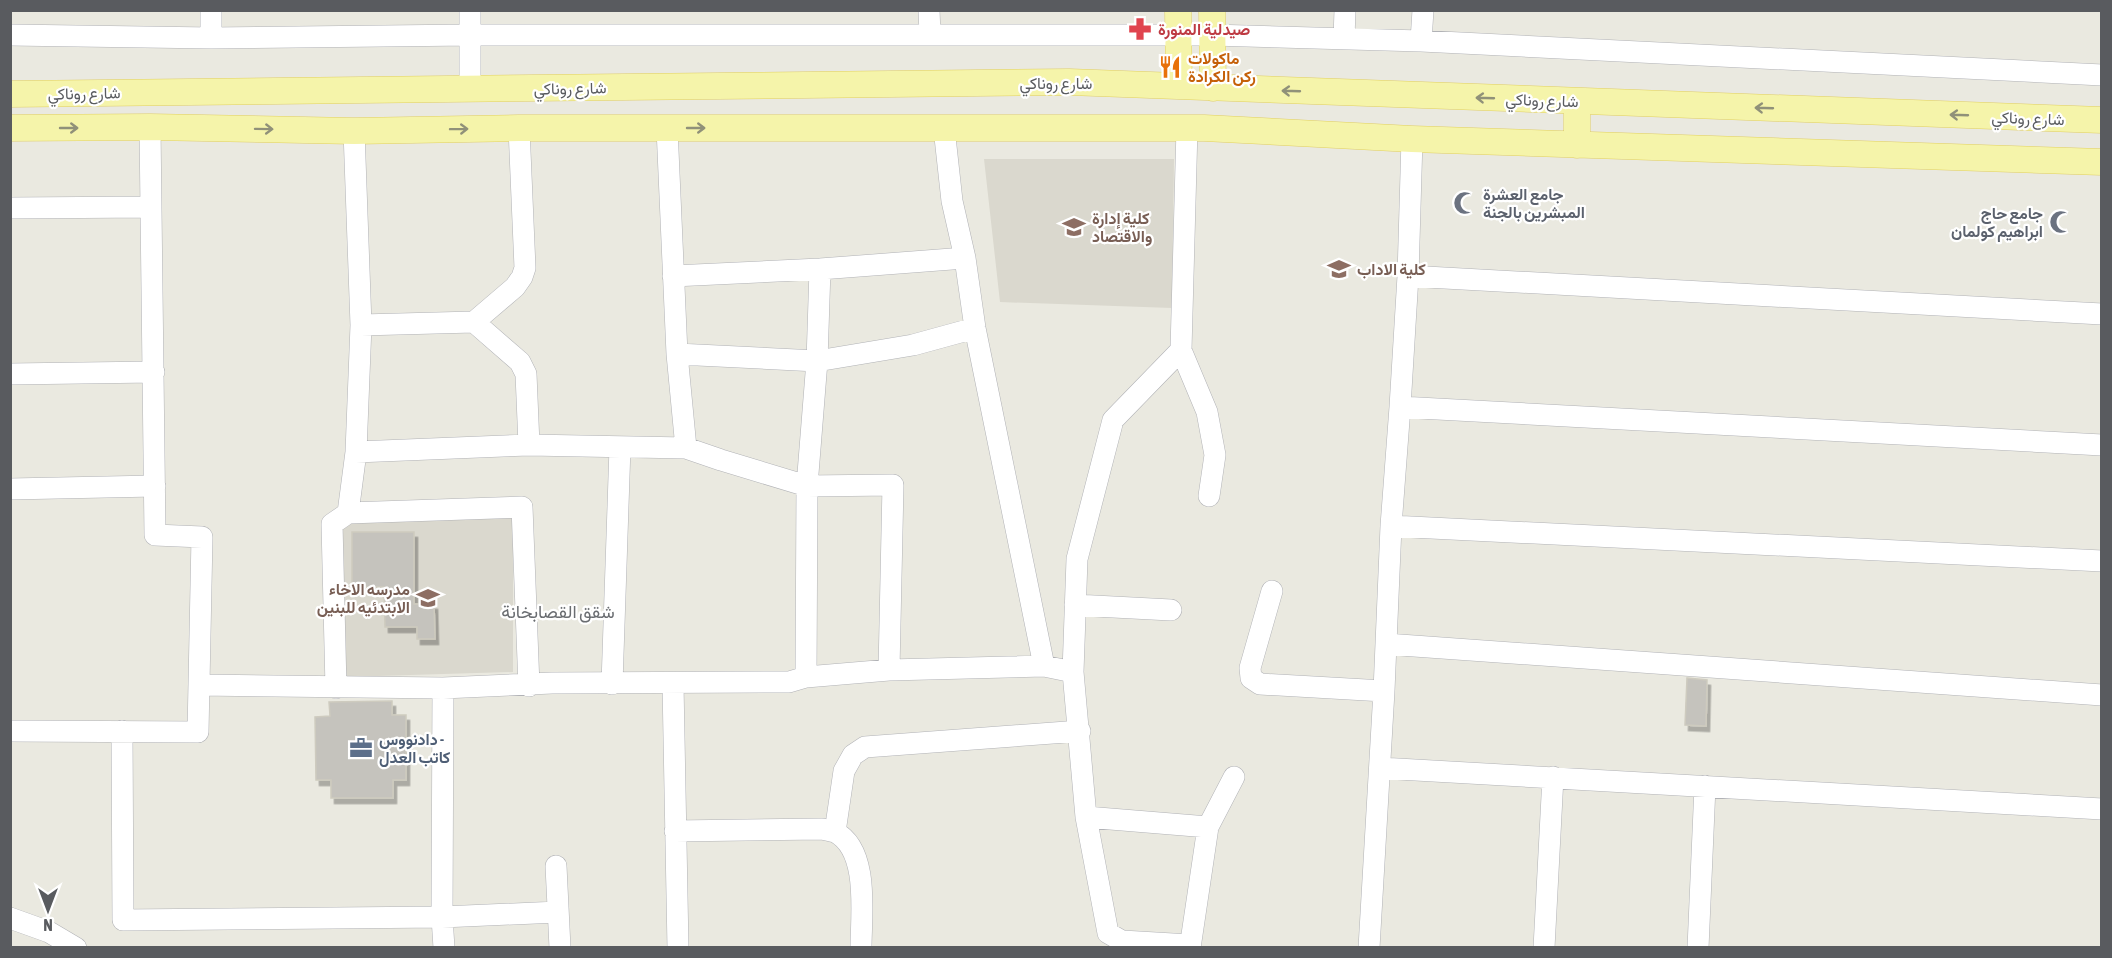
<svg xmlns="http://www.w3.org/2000/svg" width="2112" height="958" viewBox="0 0 2112 958" font-family="'Asap Condensed',Vazirmatn,sans-serif">
<style>
.education{fill:#dad8ce}
.building{fill:#c5c3bd;stroke:#cecbbf;stroke-width:1.5;filter:url(#shadow)}
.lines{fill:none;stroke-linecap:round;stroke-linejoin:round}
.minor-casing{stroke:#b1b2b6;stroke-width:22}
.major-casing{stroke:#e1cf62;stroke-width:27}
.minor{stroke:#fff;stroke-width:21}
.major{stroke:#f5f4aa;stroke-width:26}
.oneway{stroke:#909179}
.labels{text-anchor:middle;dominant-baseline:central;stroke-width:4.5;stroke-linejoin:round;paint-order:stroke}
.health-label{font-size:16px;font-weight:bold;fill:#be3a42;stroke:#fff;text-anchor:start}
.food-label{font-size:16px;font-weight:bold;fill:#c56008;stroke:#fff;text-anchor:start}
.street-label{font-size:16px;fill:#595b5f;stroke:#fff}
.worship-label{font-size:16px;font-weight:bold;fill:#5b616d;stroke:#fff;text-anchor:start}
.education-label{font-size:16px;font-weight:bold;fill:#785e54;stroke:#fff;text-anchor:start}
.service-label{font-size:16px;font-weight:bold;fill:#4e5e75;stroke:#fff;text-anchor:start}
.neighbourhood-label{font-size:18px;fill:#6a6d71;stroke:#fff}
</style>
<defs>
<filter id="shadow"><feDropShadow dx="3.5" dy="5.5" stdDeviation="0" flood-color="#0004"/></filter>
</defs>
<rect width="100%" height="100%" fill="#eae9e0"/>
<path class="education" d="M984,159H1174L1172,308L1000,302Z
M513,517V672L344,677L343,523Z"/>
<path class="building" d="M352,532H414V604H434L435,639H417V627H385L384,587H352Z
M1687,678L1707,680L1706,726L1685,725Z
M392,701V715H406V780H393V798H331V780H316L315,717L330,716L329,702Z"/>
<g class="lines">
<g class="minor-casing">
<path id="minor" d="M211,10V38
M470,10V89
M929,10L930,34
M10,35L211,38L470,35H1212L1421,41L2102,75
M1344,38L1345,10
M1421,41L1423,10
M667,128L677,354L686,448
M944,128L952,201L965,258L975,328L1044,666
M1187,128L1181,350L1113,420L1077,559L1073,672L1086,817L1108,933L1122,941L1190,945
M10,208L151,207
M673,276L820,269L965,258
M1408,276L2102,314
M474,322L520,362L526,374L529,445
M361,325L474,322L515,287L522,277L525,268L519,128
M1181,350L1207,412L1215,455L1209,496
M677,354L817,361L913,345L975,328
M10,374L154,372
M1400,407L2102,445
M356,452L529,445L686,448L721,460L807,486L893,485L889,670
M10,489L155,486
M348,513L356,452L361,325L354,131
M1391,526L2102,561
M1272,591L1250,668L1251,678L1260,684L1384,691
M1075,605L1171,610
M1386,644L2102,695
M806,677L807,486L817,361L820,269
M612,684L620,447
M673,684L678,948
M199,685L443,688L552,683L789,682L806,677L889,670L1044,666L1073,672
M336,688L332,524L348,513L522,507L529,686
M443,688L442,917L444,948
M10,731L198,732L202,537L155,535L150,127
M122,731L123,920L442,917L558,912
M1380,768L2102,809
M1086,817L1208,827
M675,831L822,829C826,830 832,831 835,832C870,850 861,915 861,948
M835,832L844,771L853,755L865,747L1080,731
M556,866L560,948
M10,918L49,932L76,948
M1190,948L1208,827L1234,777
M1369,948L1384,691L1391,526L1400,407L1408,276L1412,139
M1544,948L1553,777
M1698,948L1705,786"/>
</g>
<g class="major-casing">
<path id="major" d="M1178,10L1179,86
M1212,10L1213,88
M10,94L1069,82L2102,120
M1577,101V145
M10,128L150,127L354,131L519,128H1204L1412,139L2102,162"/>
</g>
<use href="#minor" class="minor"/>
<use href="#major" class="major"/>
</g>
<defs><path id="oneway-shaft" d="M-6 0H5M1.5-3L5.5 0L1.5 3" fill="none" stroke-width="1.6" stroke-linecap="round" stroke-linejoin="round" transform="scale(1.5)"/></defs>
<g class="oneway">
<use href="#oneway-shaft" transform="translate(1291 91) rotate(-178)"/>
<use href="#oneway-shaft" transform="translate(1485 98) rotate(-178)"/>
<use href="#oneway-shaft" transform="translate(1764 108) rotate(-178)"/>
<use href="#oneway-shaft" transform="translate(1959 115) rotate(-178)"/>
<use href="#oneway-shaft" transform="translate(69 128)"/>
<use href="#oneway-shaft" transform="translate(696 128)"/>
<use href="#oneway-shaft" transform="translate(264 129) rotate(1)"/>
<use href="#oneway-shaft" transform="translate(459 129) rotate(-1)"/>
</g>
<defs>
<g id="pharmacy-bare" transform="scale(1.8)"><path d="M-2-6h4v4h4v4h-4v4h-4v-4h-4v-4h4Z" fill="#e0444e" stroke="#fff" stroke-width="2.5" paint-order="stroke"/></g>
<g id="restaurant-bare" transform="scale(1.8)"><path d="M-5-6h1v4h1v-4h1v4h1v-4h1v5L-1.5 .5V6h-2V.5L-5-1ZM5-6V6H3V1.5H1.5Q1.5-4 5-6Z" fill="#e8710a" stroke="#fff" stroke-width="2.5" paint-order="stroke"/></g>
<g id="mosque-bare" transform="scale(1.8)"><path d="M3.5-4.9A6 6 0 1 0 3.5 4.9A5 5 0 1 1 3.5-4.9Z" fill="#6b7280" stroke="#fff" stroke-width="2.5" paint-order="stroke"/></g>
<g id="university-bare" transform="scale(1.8)"><path d="M0-5L7-2L0 1L-7-2ZM-4 1L0 2.5L4 1V4Q0 6-4 4Z" fill="#8d6e63" stroke="#fff" stroke-width="2.5" paint-order="stroke"/></g>
<g id="school-bare" transform="scale(1.8)"><path d="M0-5L7-2L0 1L-7-2ZM-4 1L0 2.5L4 1V4Q0 6-4 4Z" fill="#8d6e63" stroke="#fff" stroke-width="2.5" paint-order="stroke"/></g>
<g id="office-bare" transform="scale(1.8)"><path d="M-6-3h4V-5.5h4V-3h4V5H-6ZM-1-4.5V-3h2v-1.5ZM-6 0V1H6V0Z" fill="#5c6f8a" stroke="#fff" stroke-width="2.5" paint-order="stroke"/></g>
</defs>
<g fill-rule="evenodd">
<use href="#pharmacy-bare" x="1140" y="29"/>
<use href="#restaurant-bare" x="1170" y="67"/>
<use href="#mosque-bare" x="1465" y="203"/>
<use href="#mosque-bare" x="2061" y="222"/>
<use href="#university-bare" x="1074" y="227"/>
<use href="#university-bare" x="1339" y="269"/>
<use href="#school-bare" x="428" y="598"/>
<use href="#office-bare" x="361" y="748"/>
</g>
<g class="labels">
<g class="health-label">
<text x="1158" y="29">صيدلية المنورة</text>
</g>
<g class="food-label">
<text x="1188" y="58">ماكولات<tspan x="1188" dy="18">ركن الكرادة</tspan></text>
</g>
<g class="street-label">
<text x="1056" y="83">شارع روناكي</text>
<text transform="translate(570 88) rotate(-1)">شارع روناكي</text>
<text transform="translate(84 93) rotate(-1)">شارع روناكي</text>
<text transform="translate(1542 100) rotate(2)">شارع روناكي</text>
<text transform="translate(2028 118) rotate(2)">شارع روناكي</text>
</g>
<g class="worship-label">
<text x="1483" y="194">جامع العشرة<tspan x="1483" dy="18">المبشرين بالجنة</tspan></text>
<text x="2043" y="213" text-anchor="end">جامع حاج<tspan x="2043" dy="18">ابراهيم كولمان</tspan></text>
</g>
<g class="education-label">
<text x="1092" y="218">كلية إدارة<tspan x="1092" dy="18">والاقتصاد</tspan></text>
<text x="1357" y="269">كلية الاداب</text>
<text x="410" y="589" text-anchor="end">مدرسه الاخاء<tspan x="410" dy="18">الابتدئيه للبنين</tspan></text>
</g>
<g class="service-label">
<text x="379" y="739">دادنووس -<tspan x="379" dy="18">کاتب العدل</tspan></text>
</g>
<g class="neighbourhood-label">
<text x="558" y="611">شقق القصابخانة</text>
</g>
</g>
<rect width="2112" height="958" fill="none" stroke="#595b5f" stroke-width="24"/>
<g transform="translate(48 910) rotate(180)" stroke="#ffffff" stroke-width="4.5" paint-order="stroke">
<path d="M0-4.5L10 22L0 15L-10 22Z" fill="#595b5f"/>
<text y="-9" font-size="16" font-weight="bold" text-anchor="middle" fill="#595b5f">N</text>
</g>
</svg>
